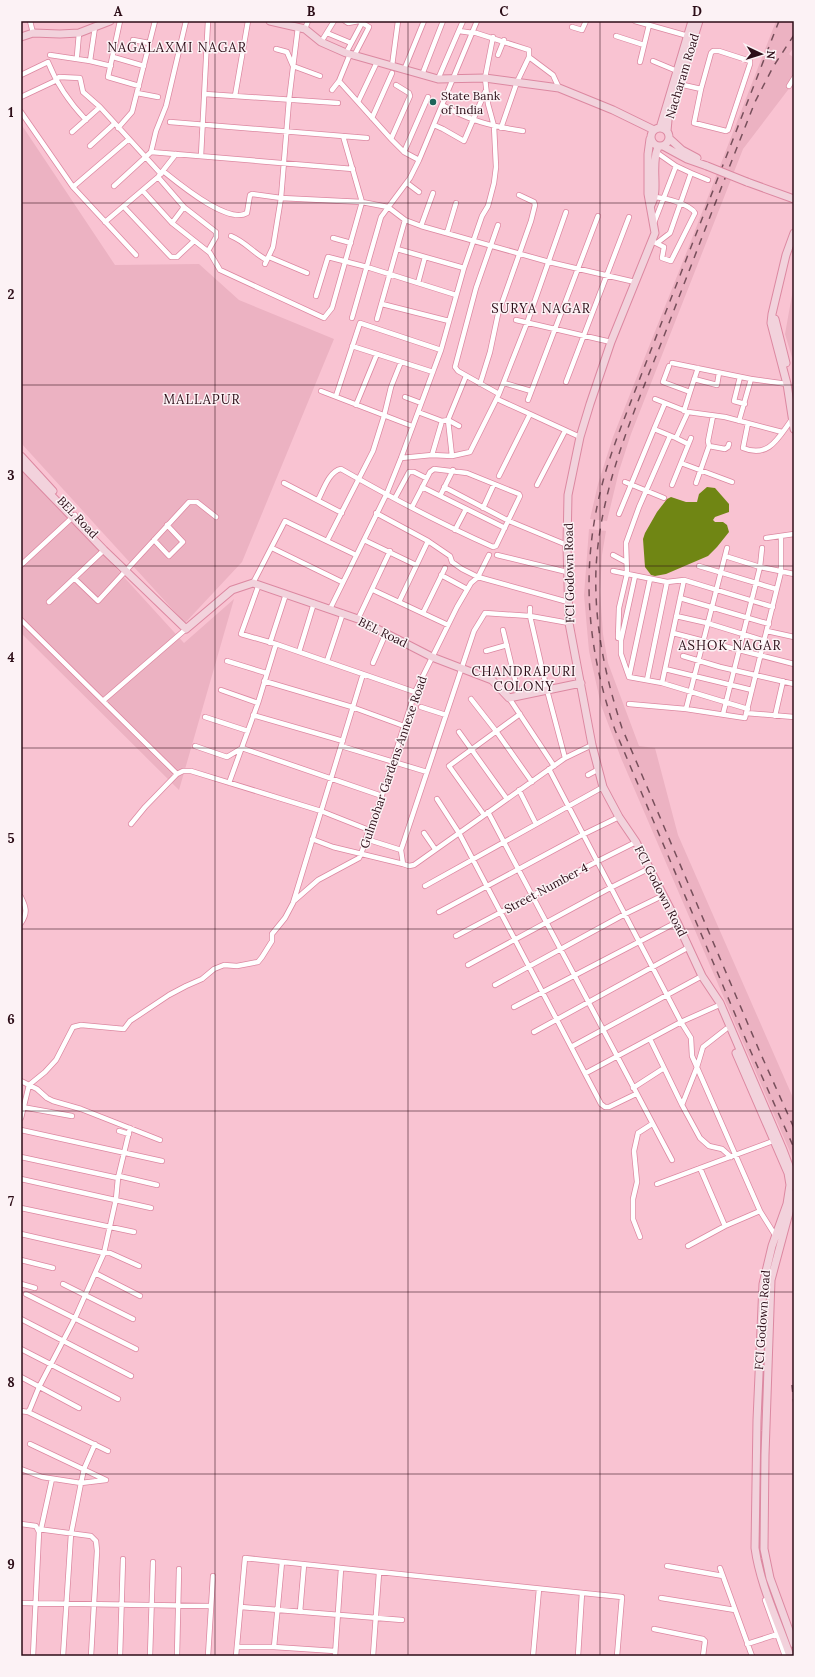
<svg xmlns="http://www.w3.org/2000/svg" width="815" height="1677" viewBox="0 0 815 1677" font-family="Lora,serif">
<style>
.built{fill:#ecb2c2}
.water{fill:#708614}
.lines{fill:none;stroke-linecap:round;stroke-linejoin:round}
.street-casing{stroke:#dc88a1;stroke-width:6}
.secondary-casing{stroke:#dc88a1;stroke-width:9}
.street{stroke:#fff;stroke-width:4.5}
.secondary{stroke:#f2d2dc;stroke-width:7}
.rail{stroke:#774f5b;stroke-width:1.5;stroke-dasharray:7 7;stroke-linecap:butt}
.secondary-bridge-casing{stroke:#dc88a1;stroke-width:9;stroke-linecap:butt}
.secondary-bridge{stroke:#f2d2dc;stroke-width:7}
.grid{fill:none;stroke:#2c0d17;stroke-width:1;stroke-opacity:0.55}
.poi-dot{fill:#1d655a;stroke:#fcf2f5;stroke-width:1.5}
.labels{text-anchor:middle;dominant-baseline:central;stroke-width:3;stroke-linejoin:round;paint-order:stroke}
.street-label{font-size:12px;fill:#2c0d17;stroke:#fcf2f5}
.poi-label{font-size:12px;fill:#2c0d17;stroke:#fcf2f5;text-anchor:start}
.neighbourhood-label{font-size:13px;letter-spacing:1px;fill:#2c0d17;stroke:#fcf2f5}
.neatline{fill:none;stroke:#2c0d17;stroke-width:1.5}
.grid-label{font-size:13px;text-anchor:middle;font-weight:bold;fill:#2c0d17}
</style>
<rect width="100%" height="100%" fill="#f9c3d2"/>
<path class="built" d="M776,21H794V47L789,54L794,58V82L743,149L631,434L619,471L607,521L590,519L598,484L613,437L689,246Z
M21,124L115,265L199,264L239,300L334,339L242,562L185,623L21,443Z
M794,284V364L785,334Z
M21,464L184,643L234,599L179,790L21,633Z
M589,529L606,531L602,555L600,591L603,634L608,663L639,746L655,748L678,835L794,1100V1161L621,758L601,705L589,651L584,595Z"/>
<path class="water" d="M707,487L715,488L729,504V512L715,517L713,520L715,522H723L727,525L729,532L717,547L708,556L666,574L655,576L651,575L645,567L643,539L645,533L657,512L667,499L671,497L686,502H697L699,494Z"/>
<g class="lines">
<g class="street-casing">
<path id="street" d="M30,21L33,33
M120,21L108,77L139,86
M345,21L348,23L359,21
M635,21L688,36
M572,27L582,30L586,21
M305,29L308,21
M459,31L473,33
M473,32L529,50V57L517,82L501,128
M327,33L351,43
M616,36L644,45
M133,40L149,43
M321,42L334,21
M276,49L287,52L293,66L320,76
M346,53L362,23
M350,54L339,81L392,140L404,152
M50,55L90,61L95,27
M498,55L504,40
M77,56L79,33
M354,56L369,27L359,21
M113,57L144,66
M529,57L553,75L559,88
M90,61L111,66
M653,61L677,71
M640,62L649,25
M392,66L398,21
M404,70L424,21
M21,75L48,62C57,85 69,102 86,120
M422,75L443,21
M438,79L463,21
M679,84L701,89L711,53L713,51H719L750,61V64L728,130L726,131L694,123L701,89
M789,86L794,78
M332,90L339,81
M137,93L158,97
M205,94L338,103
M235,96L248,21
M21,97L55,81L59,77L80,78L83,92L100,107L161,174
M358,102L377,62
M442,105C471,121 490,126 523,131
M21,112L73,187L136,255
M372,118L392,73
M170,122L367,138
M434,125L443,129L464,141L485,92
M118,128L132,112L155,21
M72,132L100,107
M391,139L410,96L409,93L396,85
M90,146L114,124
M151,152L353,169
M656,152L676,166L691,173L670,233L657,243
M201,156L208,21
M419,160L404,152L428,97
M163,171C178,183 228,225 247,213L250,195L252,194L281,198L362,202L388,207L405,220L421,226L549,262L635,282
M691,173L708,180
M158,177L184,207
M407,183L419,192
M114,186L151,152L156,131L166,106L186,21
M73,187L129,139
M143,191L172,223L210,253L220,270L324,318L332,308L362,202L343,136
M124,207L171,257H177L194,241
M105,222L158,177L176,154
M172,223L184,207L216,232V237L208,251
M654,223L676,166
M498,225L476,288L455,367L458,371L499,394
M421,226L433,193
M447,233L456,203
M231,236C246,242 253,253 267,260
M333,238L351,243
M652,241L664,247L662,258L671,261L695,213C690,204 665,198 655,197
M397,249L464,268
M269,257L307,273
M265,264L273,247L281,198L289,100L298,27
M418,283L425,257
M316,296L328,257L367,267L456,295
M382,304L449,321
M352,318L381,217L410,178L419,160L477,21
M377,319L405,220
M516,320L611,342
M352,346L433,372
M672,363L751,379L787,384
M669,366L663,382L690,392L698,368
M740,377L734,401L745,404
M694,379L717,385L719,373
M566,382L629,217
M504,383L531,391
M480,384L490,352L498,314L531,221L535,205L534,202L519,195
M321,391L412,426
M336,396L360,323L441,350
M405,397L421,403
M497,399L530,414
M655,399L688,412L725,417L782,432
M528,400L598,216
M356,405L377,354
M684,411L690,392
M418,412L442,421L448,420L466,376
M448,420L452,456
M448,420L459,426
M739,421L751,379
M748,423L743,448C770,459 779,436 793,418
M654,429L665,403
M676,438L688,444
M709,446L708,441L713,416
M432,455L452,456L470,452L499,394L527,323L566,212
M401,458L432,455L442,421
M681,463L732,482
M499,476L530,414L580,437
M625,482L664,498
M284,483L342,513
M696,483L709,446L725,449L728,447L729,444
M537,485L565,431
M672,485L691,438
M422,487L505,528
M444,487L509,521L567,545
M440,496L453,470
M395,498L409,472H414L426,478
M318,500C323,491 329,471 341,469C390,497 441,524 493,547L496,546L520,496L519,494L467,473L434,469L430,472L412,507
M483,508L494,484
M376,513L428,541L399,602
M619,514L654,429L676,438L688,412
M455,530L466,509
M766,538L794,534
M154,540L169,556L183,542L167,525
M364,540L416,565
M327,541L373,451L384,416L391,387L401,362
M428,541L450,556L452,562L462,569L478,577L568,602
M272,548L342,582
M497,555L567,572
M613,555L626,562
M725,556L760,567L794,574
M21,565L75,515
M699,566L776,589
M613,571L667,582L684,580L773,607
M441,575L467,589
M74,578L98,601L189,502H197L216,517
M253,583L285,521L356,555
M259,584L241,634L276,644L415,692
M373,590L448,625
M680,598L769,624
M49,602L104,550
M530,608V616L547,690L565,758
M330,609L387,493L401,458L441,350L464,268L482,216L488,206L494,183L496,167L494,126L488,104L485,78L493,37
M423,613L445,568
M676,616L707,623L765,641
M358,619L390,551
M21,620L177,774L183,771H191L321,811L369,830
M503,630L519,696
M767,631L794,637
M673,633L794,664
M618,638L619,608L627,574L626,543L639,507L670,436
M270,643L286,594
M486,651L507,645
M299,652L314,603
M683,656L720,667L794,684
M227,661L266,673
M327,661L343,613
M373,663L386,633
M665,669L752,690
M629,677L662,683L748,709
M629,677L621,654V640L635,576
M629,677L650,579
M647,680L667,582
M264,681L352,707L404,726
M662,683L684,580
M221,690L258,703
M509,698L554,766
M471,699L496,731L532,782
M104,700L186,629
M629,704L686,709L745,718L781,572V537
M421,707L446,715
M686,709L727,548
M746,713L794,717
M723,714L760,567L762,548
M253,715L343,741
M775,716L783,681
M205,717L248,731
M459,732L507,799
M195,746L227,757L242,748L382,796
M341,746L427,772
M549,769L681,1022L691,1038L692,1056L760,1211L775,1235
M588,775L599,769
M229,783L258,703L276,644
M519,790L536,824
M437,799L459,833L601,1104L605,1107H609L636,1094
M488,812L672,1160
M484,815L449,766L520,714
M131,824L145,807L177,774
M424,833L435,849
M312,839L333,847L403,864
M366,839L401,850L474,631L485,613L530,616L569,623
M401,850L403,864L409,866L414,865L565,758L592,745
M425,886L603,787
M21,897C26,907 28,913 21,923
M294,901L318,880L359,858C365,848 365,833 372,826L415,692L457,607L471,583L478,577L489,555
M439,912L582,835L619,817
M456,936L596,862L636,842
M468,965L610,888L650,868
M495,985L625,914L664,895
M514,1007L677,922
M534,1032L689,947
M650,1039L682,1105L700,1138L709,1146L722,1149L731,1157
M571,1047L702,976
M586,1073L681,1022L717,1006
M21,1081L37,1089L47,1098L53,1101L81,1109L160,1140
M633,1088L664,1068
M682,1105L697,1067L703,1047L726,1029
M22,1107L72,1116
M21,1118L29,1085L45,1072L56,1060L73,1027L81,1025L124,1029L130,1021L169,995L186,986L202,979L214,969L224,965L237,966L258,962L262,957L272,941V934L285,918L293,903L363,674
M21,1130L162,1161
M119,1131L129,1134
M21,1157L118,1178
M700,1168L725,1226
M119,1176L157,1185
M21,1179L151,1208
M657,1184L773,1141
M21,1208L134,1232
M21,1234L104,1253L116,1199L118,1178L130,1128
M640,1237L633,1219V1199L637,1182L634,1151L638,1133L652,1124
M688,1246L725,1226L760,1211
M21,1260L53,1268
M95,1273L140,1296
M21,1284L35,1288
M63,1284L133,1319
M26,1294L136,1349
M21,1319L131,1376
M21,1349L118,1399
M21,1377L79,1408
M21,1411L28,1412L30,1409L39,1387L75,1318L104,1253H110L139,1266
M28,1412L108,1451
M30,1444L106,1480L81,1483L84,1469L95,1444
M21,1469L42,1477L81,1483L71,1534L63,1656
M21,1524L36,1526L39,1532L33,1656
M38,1529L91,1536L96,1541L97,1551L91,1656
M41,1529L52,1479
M282,1562L274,1647L335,1651
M667,1566L723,1576
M720,1568L752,1656
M661,1598L735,1610
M765,1600L785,1656
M21,1603L210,1606
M241,1607L402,1620
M300,1612L304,1565
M654,1629L703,1639L705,1641L703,1656
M747,1644L778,1634
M237,1647H274
M120,1656L123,1559
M150,1656L153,1562
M177,1656L179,1569
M208,1656L213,1576
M236,1656L245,1558L622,1597L617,1656
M335,1656L341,1569
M373,1656L379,1573
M533,1656L539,1589
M578,1656L582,1593"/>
</g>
<g class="secondary-casing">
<path id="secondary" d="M270,21L305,29L321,42L346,53L438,79L485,78L559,88L613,110L654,130
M21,37L33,33L60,34L79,33L110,21
M651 137a9 9 0 1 1 18 0a9 9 0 1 1-18 0Z
M660,128L692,21
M667,131L668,120L699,21
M650,139L648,154V194L655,233L611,342L590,404L580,437L568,495L567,545L569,623L592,745L603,787L619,817L636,842L677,922L702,976L720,1003L783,1150L794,1179
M670,139L682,150L697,158
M663,146L687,159L707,166
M747,182L794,199
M651,205C660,189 650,166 658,147
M794,233L786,255L772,314L771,323L787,384L794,429
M775,319L786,363
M21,456L53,491
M21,464L104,550L186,629L232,590L253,583L358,619L432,657L492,680L509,698L581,683
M736,1053L788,1173L790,1185L787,1204L772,1246L763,1284L757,1420L755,1548C760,1585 778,1621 790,1656
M794,1194L771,1280L765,1455L764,1549L770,1578L794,1644"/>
</g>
<use href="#street" class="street"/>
<use href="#secondary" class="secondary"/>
<path class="rail" d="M779,21L621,427C614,446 607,465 602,485C580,570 587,648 615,730L751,1052L794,1148
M794,35L773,67L755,102C724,180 694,258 664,336C634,412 600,487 596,569C594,624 605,676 622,728L759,1050L794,1128
M792,1385L794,1405"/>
<g class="secondary-bridge-casing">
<path id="secondary-bridge" d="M707,166L747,182"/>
</g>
<use href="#secondary-bridge" class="secondary-bridge"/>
</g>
<path class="grid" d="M215,21V1656M408,21V1656M600,21V1656M21,203H794M21,385H794M21,566H794M21,748H794M21,929H794M21,1111H794M21,1292H794M21,1474H794"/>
<circle class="poi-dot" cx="433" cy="102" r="4"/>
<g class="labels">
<g class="street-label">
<text transform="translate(682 76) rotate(-73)">Nacharam Road</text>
<text transform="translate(78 517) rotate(46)">BEL Road</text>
<text transform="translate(569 573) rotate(-91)">FCI Godown Road</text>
<text transform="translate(383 632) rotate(26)">BEL Road</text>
<text transform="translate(393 762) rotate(-71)">Gulmohar Gardens Annexe Road</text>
<text transform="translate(546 888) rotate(-28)">Street Number 4</text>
<text transform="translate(661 891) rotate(63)">FCI Godown Road</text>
<text transform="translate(762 1320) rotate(-86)">FCI Godown Road</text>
</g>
<g class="poi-label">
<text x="441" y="95">State Bank<tspan x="441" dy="14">of India</tspan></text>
</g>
<g class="neighbourhood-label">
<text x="177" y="47">NAGALAXMI NAGAR</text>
<text x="541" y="308">SURYA NAGAR</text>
<text x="202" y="399">MALLAPUR</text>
<text x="730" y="645">ASHOK NAGAR</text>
<text x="524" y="671">CHANDRAPURI<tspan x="524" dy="15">COLONY</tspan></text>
</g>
</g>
<rect width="815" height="1677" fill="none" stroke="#fcf2f5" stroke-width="44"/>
<g transform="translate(761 54) rotate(94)" stroke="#fcf2f5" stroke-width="3" paint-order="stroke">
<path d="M0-3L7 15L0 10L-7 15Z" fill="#2c0d17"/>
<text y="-6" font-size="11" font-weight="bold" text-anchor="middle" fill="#2c0d17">N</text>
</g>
<rect x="22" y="22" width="771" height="1633" class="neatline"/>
<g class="grid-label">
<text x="118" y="16">A</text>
<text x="311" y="16">B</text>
<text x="504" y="16">C</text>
<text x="697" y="16">D</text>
<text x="11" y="117">1</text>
<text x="11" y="299">2</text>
<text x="11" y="480">3</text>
<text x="11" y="662">4</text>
<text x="11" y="843">5</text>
<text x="11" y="1024">6</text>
<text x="11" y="1206">7</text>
<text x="11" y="1387">8</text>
<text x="11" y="1569">9</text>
</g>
</svg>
